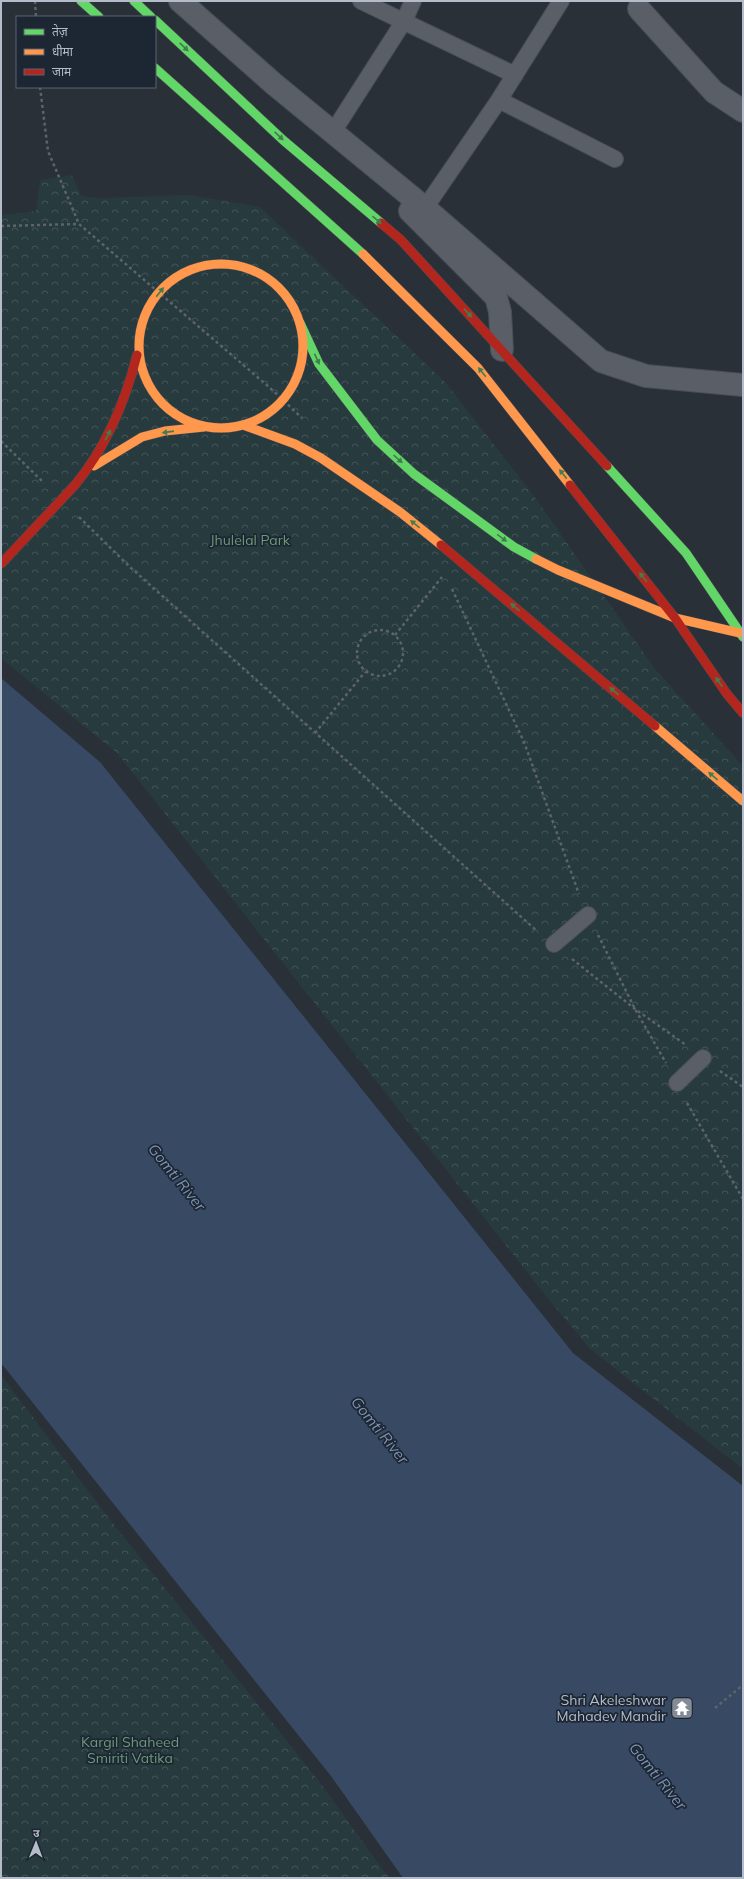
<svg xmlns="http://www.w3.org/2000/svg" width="744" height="1879" viewBox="0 0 744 1879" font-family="Mulish,'Noto Sans Devanagari',sans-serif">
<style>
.forest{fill:url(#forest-crowns)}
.water{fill:#384963}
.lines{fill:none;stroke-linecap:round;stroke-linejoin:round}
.lane-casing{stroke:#484c53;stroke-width:18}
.street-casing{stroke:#484c53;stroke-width:24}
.fast-casing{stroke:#484c53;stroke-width:10}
.slow-casing{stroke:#484c53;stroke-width:10}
.jam-casing{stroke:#484c53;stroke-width:10}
.path{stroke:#5d636a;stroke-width:2.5;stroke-dasharray:3 3;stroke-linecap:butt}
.lane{stroke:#5a5e66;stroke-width:16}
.street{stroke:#5a5e66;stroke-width:22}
.fast{stroke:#63d668;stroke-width:9}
.slow{stroke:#ff974d;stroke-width:9}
.jam{stroke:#b3261e;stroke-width:9}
.jam-bridge-casing{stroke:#484c53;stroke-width:10;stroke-linecap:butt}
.jam-bridge{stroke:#b3261e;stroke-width:9}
.oneway{fill:#407e4e}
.labels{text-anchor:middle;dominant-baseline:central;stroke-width:3.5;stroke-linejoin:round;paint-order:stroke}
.park-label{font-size:14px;fill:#6b9a76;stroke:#1d2633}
.poi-label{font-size:14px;fill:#b4bcc9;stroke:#1d2633;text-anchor:end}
.water-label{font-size:15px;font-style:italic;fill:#7c92b1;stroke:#1d2633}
</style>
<defs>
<pattern id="forest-crowns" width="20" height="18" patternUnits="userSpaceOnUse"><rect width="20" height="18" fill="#273a3e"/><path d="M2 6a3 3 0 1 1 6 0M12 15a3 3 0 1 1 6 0" fill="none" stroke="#445559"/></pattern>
</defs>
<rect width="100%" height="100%" fill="#2a3038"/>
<path class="forest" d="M72,175L81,196L100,198L188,195L260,207L446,383L534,496L655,669L743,766V1469L590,1349L542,1291L117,753L1,658V215L36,211L40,180Z
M1,1375L108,1517L318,1780L389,1878H1Z"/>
<path class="water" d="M1,678L100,762L573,1353L743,1486V1878H403L331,1776L1,1363Z"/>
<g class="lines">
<g class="lane-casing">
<path id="lane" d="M361,1L515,75
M499,100L615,159
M333,132L404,21L413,1
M425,208L499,100L561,1
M554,944L588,915
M677,1083L703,1058"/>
</g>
<g class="street-casing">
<path id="street" d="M180,1L274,84L425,208L601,361L646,376L743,385
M639,9L714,92L743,111
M410,211L496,297L500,312L502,350"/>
</g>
<g class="fast-casing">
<path id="fast" d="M81,1L99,17
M134,1L151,17
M155,20L283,140L381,223
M155,68L363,254
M300,323L319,364L377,440L414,474L514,547L536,559
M607,466L686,553L743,637"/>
</g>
<g class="slow-casing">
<path id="slow" d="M363,254L478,368L570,485
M139 346a82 82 0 1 1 164 0a82 82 0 1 1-164 0Z
M243,425L295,444L321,458L400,512L441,545
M94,466L142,437L165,431L204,427
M536,559L558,570L675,618L740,633
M655,726L743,801"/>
</g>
<g class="jam-casing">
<path id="jam" d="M381,223L401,240L607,466
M75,485C107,446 125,403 137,355
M570,485L675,618L727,694L743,713
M441,545L655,726"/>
</g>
<path class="path" d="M35,1L36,17
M40,87L48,151L79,224L269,387L302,418
M1,226L79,224
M1,441L44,483
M79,517L131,568L537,931
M452,589L524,742L579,894
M357 653a23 23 0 1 1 46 0a23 23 0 1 1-46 0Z
M395,635L442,577
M315,733L365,672
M598,935L635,1009L666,1063
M572,959L635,1009L686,1045
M720,1071L743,1087
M687,1103L743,1199
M715,1708L743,1685"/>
<use href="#lane" class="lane"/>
<use href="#street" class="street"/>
<use href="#fast" class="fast"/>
<use href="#slow" class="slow"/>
<use href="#jam" class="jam"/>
<g class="jam-bridge-casing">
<path id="jam-bridge" d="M1,564L75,485"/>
</g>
<use href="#jam-bridge" class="jam-bridge"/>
</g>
<defs><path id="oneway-solid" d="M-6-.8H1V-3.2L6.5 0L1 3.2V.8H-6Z"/></defs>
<g class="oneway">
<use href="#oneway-solid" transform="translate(184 47) rotate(43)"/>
<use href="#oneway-solid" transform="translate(279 136) rotate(43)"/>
<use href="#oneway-solid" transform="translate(377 220) rotate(40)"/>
<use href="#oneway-solid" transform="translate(160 292) rotate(-52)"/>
<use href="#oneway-solid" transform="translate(468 313) rotate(47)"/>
<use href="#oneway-solid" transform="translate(317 359) rotate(65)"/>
<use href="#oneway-solid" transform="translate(482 372) rotate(-129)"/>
<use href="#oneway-solid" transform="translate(168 432) rotate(172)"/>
<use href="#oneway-solid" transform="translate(108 435) rotate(-62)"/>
<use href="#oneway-solid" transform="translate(398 459) rotate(42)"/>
<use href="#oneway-solid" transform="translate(563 474) rotate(-128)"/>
<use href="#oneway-solid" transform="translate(415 524) rotate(-141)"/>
<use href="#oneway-solid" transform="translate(502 538) rotate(36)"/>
<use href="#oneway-solid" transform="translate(643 577) rotate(-128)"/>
<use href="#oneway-solid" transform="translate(515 607) rotate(-140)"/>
<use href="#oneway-solid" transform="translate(719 682) rotate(-125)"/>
<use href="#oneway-solid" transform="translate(614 691) rotate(-140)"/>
<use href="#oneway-solid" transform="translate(713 776) rotate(-140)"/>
</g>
<defs>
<g id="temple-square" transform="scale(1.15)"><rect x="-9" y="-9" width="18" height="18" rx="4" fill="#848b96" stroke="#1d2633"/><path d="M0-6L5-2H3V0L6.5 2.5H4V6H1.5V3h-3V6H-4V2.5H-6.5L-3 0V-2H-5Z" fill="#fff"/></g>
</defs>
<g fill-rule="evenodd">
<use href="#temple-square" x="682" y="1708"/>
</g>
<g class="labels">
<g class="park-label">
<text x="250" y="540">Jhulelal Park</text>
<text x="130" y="1742">Kargil Shaheed<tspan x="130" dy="16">Smiriti Vatika</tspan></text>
</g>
<g class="poi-label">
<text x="666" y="1700">Shri Akeleshwar<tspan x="666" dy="16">Mahadev Mandir</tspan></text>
</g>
<g class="water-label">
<text transform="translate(177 1177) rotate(51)">Gomti River</text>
<text transform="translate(380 1430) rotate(51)">Gomti River</text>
<text transform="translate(658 1776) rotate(51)">Gomti River</text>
</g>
</g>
<rect width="744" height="1879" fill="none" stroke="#b4bcc9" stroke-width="4"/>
<rect x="16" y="16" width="140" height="72" fill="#1d2633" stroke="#59626f"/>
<rect x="24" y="29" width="20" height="6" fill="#63d668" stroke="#59626f"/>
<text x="52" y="36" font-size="12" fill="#b4bcc9">तेज़</text>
<rect x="24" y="49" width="20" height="6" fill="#ff974d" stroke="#59626f"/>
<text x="52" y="56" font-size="12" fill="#b4bcc9">धीमा</text>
<rect x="24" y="69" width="20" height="6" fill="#b3261e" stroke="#59626f"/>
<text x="52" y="76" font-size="12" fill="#b4bcc9">जाम</text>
<g transform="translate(36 1843) rotate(1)" stroke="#1d2633" stroke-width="3" paint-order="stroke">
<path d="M0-3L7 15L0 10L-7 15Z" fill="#b4bcc9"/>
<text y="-6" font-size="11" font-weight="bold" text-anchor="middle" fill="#b4bcc9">उ</text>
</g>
</svg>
